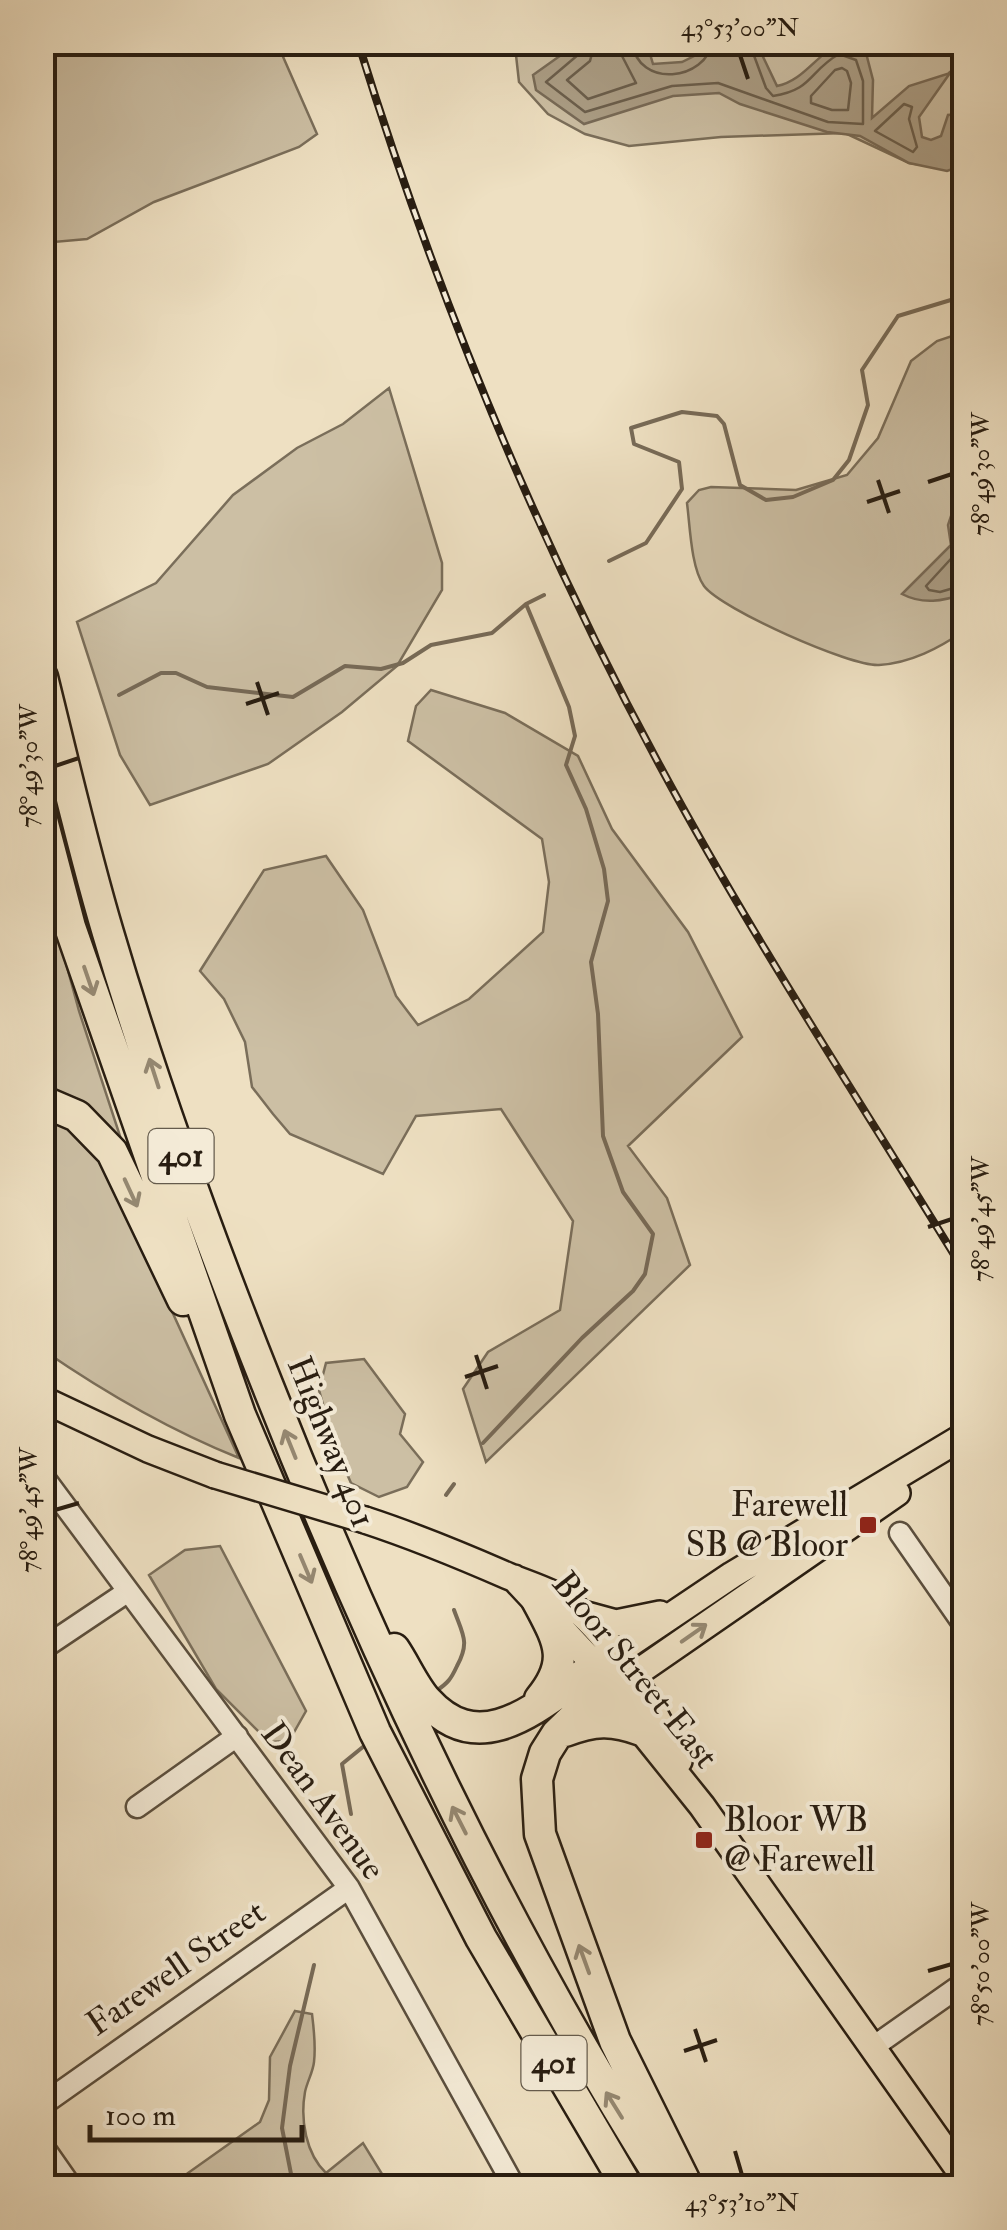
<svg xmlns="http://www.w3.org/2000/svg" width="1007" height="2230" viewBox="0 0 1007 2230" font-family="'IM FELL Double Pica',serif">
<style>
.green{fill:#ccbfa4;stroke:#7a6e5a;stroke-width:2.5}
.water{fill:#ab9e86;stroke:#776a57;stroke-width:2.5}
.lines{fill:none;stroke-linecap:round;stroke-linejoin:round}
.shore{stroke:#6a5e4c;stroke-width:2.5}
.stream{stroke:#776a57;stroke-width:4}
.minor-casing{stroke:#5a4e3d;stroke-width:25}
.major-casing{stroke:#281d11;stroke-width:30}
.highway-casing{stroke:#281d11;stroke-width:35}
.minor{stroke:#f4ebd7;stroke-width:20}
.major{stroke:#eee0c2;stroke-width:25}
.highway{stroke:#eee0c2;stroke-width:30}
.rail-casing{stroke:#281d11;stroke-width:8}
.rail{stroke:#f4ebd7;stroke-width:4;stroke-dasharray:11;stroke-linecap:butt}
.major-bridge-casing{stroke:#281d11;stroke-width:30;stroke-linecap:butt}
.major-bridge{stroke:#eee0c2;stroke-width:25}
.oneway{stroke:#958872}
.ticks{fill:none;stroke:#281d11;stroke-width:4}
.poi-dot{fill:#8f2418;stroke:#f4ebd7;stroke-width:4}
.labels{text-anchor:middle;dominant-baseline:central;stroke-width:8;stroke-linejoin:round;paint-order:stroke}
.shield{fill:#f4ebd7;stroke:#655b4c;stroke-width:2.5}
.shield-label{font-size:32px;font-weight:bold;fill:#281d11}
.street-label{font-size:35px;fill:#281d11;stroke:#f4ebd7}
.poi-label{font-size:35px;fill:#281d11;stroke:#f4ebd7;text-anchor:end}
.neatline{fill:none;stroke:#281d11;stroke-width:4}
.ticks-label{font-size:25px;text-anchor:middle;fill:#281d11}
</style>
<rect width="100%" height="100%" fill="#eee0c2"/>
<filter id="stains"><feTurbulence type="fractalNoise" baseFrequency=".002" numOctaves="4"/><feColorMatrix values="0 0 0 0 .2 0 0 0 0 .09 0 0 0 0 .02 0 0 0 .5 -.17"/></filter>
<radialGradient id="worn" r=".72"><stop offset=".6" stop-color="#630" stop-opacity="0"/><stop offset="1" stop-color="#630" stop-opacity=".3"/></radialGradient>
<path class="green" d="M43,42L277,43L317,134L299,147L154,202L87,239L43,243Z
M488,43H964V171L909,163L845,133L721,137L629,146L585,134L548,114L519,82L516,55L507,46Z
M964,332V631C939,648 911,663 879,665C851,667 721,609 704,586C691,568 690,526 687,503L699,490L711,487L796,490L847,475L878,438L911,361L937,341Z
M389,388L442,563V590L397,666L342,712L268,764L150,805L120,755L77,622L156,583L233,495L297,448L343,424Z
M431,690L505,713L578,756L612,829L688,932L742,1037L628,1146L667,1198L690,1265L486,1462L463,1389L488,1352L560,1310L573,1221L501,1109L416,1116L383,1174L290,1134L273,1114L252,1087L245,1042L224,999L200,971L264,870L326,856L363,910L396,996L418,1025L469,999L543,932L549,882L542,839L408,741L416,706Z
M42,875L79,1011L120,1136L115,1138L43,1089Z
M42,1113C75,1127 91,1149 111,1178L239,1458C169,1430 104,1392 43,1350Z
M364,1359L405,1414L400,1434L423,1462L407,1487L379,1497L351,1483L334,1444L319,1390L326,1363Z
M220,1546L306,1711L289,1741L269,1742L216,1689L149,1575L185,1550Z
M295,2011L312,2014C314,2030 316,2045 314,2062C313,2072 307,2082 305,2092C300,2120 306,2154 326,2173L363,2143L390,2187H198L188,2173L260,2122L269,2100L270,2057Z"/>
<path class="water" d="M756,42L777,86C803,81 816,55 840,43L866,53L873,80L872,118L909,86L950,73L919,117L922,137L931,140L941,136L948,115L960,114L964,110V165L947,171L909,163L860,136L827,132L740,104L719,93L673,96L584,124L536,90L533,75L578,43H638L650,54L653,64L682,62L696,55L702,47L715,43Z
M964,447V594C943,601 923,605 902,594L951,545L948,525L960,489L955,475L958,454Z"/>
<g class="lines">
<path class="shore" d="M582,42L579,54L546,82L585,112L672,86L718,83L828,122L863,124V81L856,60L839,54C809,71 813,90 773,96L766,88L749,42
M595,42L590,61L567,80L588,99L636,83L621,54L620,42
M632,42C638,90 707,80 712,42
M842,68L847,71L851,83L848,110H832L811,103V96L835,70Z
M904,104L912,107L909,119L917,147L913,152L875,131Z
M964,506L958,525L959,550L926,586L929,590L940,592L964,585"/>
<path class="stream" d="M950,73L963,64L961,42
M609,561L646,543L682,489L679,462L634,444L631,428L682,412L717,416L724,424L740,485L766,500L793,497L833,480L849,460L868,405L862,370L898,316L964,296
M119,695L161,673H176L207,687L293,697L345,666L381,669L403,663L431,645L492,633L526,604L544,595
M483,1443L582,1338L633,1291L645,1274L653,1234L623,1192L603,1136L598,1014L591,962L608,901L604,869L586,809L566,765L575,736L569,707L526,604
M446,1495L454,1484
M436,1691C448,1683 451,1679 457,1666C470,1642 463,1635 454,1610
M351,1814L342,1764L369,1742
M297,2188L293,2184L282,2128L290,2066L314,1965"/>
<g class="minor-casing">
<path id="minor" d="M42,1475L349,1888L515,2188
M900,1533L964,1625
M42,1649L127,1592
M137,1807L237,1736
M873,2047L964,1983
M42,2105L349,1888
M42,2145L72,2188"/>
</g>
<g class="major-casing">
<path id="major" d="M42,1399L148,1449L215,1475
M365,1520C414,1536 460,1555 508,1576C532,1586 556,1592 576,1609C619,1645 655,1712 679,1761
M514,1578L596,1666L641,1730L702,1806L964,2177
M583,1614L616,1623L660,1614
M601,1663L732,1575L964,1436
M618,1686L897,1493"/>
</g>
<g class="highway-casing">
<path id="highway" d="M42,677C63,762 83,849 108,933C153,1086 208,1236 267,1384C377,1663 506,1934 667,2188
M42,820L70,927L240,1415L375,1732L481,1938L628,2188
M42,1101L77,1116L112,1152L183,1300
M537,1600C558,1640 572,1660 540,1699
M394,1649C405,1665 414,1687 427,1701C484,1764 545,1699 596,1666
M614,1689L585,1707L557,1734L545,1753L537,1779L540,1834L615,2041L688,2188
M565,1731C594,1720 612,1719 641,1730"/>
</g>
<use href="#minor" class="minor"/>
<use href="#major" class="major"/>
<use href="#highway" class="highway"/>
<g class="rail-casing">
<path id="rail" d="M358,42C436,294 535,535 660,766C753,939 862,1104 964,1271"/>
</g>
<use href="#rail" class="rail"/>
<g class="major-bridge-casing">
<path id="major-bridge" d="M215,1475L365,1520"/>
</g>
<use href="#major-bridge" class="major-bridge"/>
</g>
<defs><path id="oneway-shaft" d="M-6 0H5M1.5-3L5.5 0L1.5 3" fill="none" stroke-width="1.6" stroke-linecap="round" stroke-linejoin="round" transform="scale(2.5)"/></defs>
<g class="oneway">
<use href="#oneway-shaft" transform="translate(89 981) rotate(71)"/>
<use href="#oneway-shaft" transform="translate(154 1073) rotate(-108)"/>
<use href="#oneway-shaft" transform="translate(131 1193) rotate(65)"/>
<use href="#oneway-shaft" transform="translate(290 1444) rotate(-112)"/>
<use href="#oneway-shaft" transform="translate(306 1569) rotate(67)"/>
<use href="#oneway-shaft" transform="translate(694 1633) rotate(-35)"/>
<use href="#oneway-shaft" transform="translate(459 1820) rotate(-117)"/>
<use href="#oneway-shaft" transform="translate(584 1959) rotate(-110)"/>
<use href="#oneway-shaft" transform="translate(614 2105) rotate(-122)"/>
</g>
<path class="ticks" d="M740,55L748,79M878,480L889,513M928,482L952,474M867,502L900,491M257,682L268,715M246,704L279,693M55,766L79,758M928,1227L952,1219M476,1355L487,1389M465,1377L498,1366M55,1510L79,1503M928,1971L952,1964M695,2029L706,2062M684,2051L717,2040M735,2151L742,2175"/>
<g class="poi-dot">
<rect x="858" y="1515" width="20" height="20" rx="5"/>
<rect x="694" y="1830" width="20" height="20" rx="5"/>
</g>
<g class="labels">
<g class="shield">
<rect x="148.5" y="1129" width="65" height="54" rx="8"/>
<rect x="521.5" y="2036" width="65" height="54" rx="8"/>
</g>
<g class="shield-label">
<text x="181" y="1156">401</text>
<text x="554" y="2063">401</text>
</g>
<g class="street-label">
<text transform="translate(331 1442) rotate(68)">Highway 401</text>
<text transform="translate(635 1670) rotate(51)">Bloor Street East</text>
<text transform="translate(323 1801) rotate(54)">Dean Avenue</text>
<text transform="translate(176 1968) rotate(-35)">Farewell Street</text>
</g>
<g class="poi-label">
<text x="848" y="1505">Farewell<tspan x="848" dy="40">SB @ Bloor</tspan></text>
<text x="724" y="1820" text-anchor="start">Bloor WB<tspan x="724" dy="40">@ Farewell</tspan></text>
</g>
</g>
<rect width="1007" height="2230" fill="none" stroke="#eee0c2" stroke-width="110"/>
<path d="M90 2125v15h212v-15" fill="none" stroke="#281d11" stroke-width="5"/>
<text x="105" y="2125" font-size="30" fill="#281d11" stroke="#f4ebd7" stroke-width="8" paint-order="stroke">100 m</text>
<rect x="55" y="55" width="897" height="2120" class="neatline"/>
<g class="ticks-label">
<text x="740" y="36">43°53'00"N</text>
<text transform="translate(980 474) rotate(-90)" y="9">78°49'30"W</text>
<text transform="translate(28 766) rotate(-90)" y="9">78°49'30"W</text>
<text transform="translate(980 1219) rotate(-90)" y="9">78°49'45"W</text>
<text transform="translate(28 1510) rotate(-90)" y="9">78°49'45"W</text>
<text transform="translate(980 1964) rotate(-90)" y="9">78°50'00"W</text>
<text x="742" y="2211">43°53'10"N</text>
</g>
<rect width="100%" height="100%" filter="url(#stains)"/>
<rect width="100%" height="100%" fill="url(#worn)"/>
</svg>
